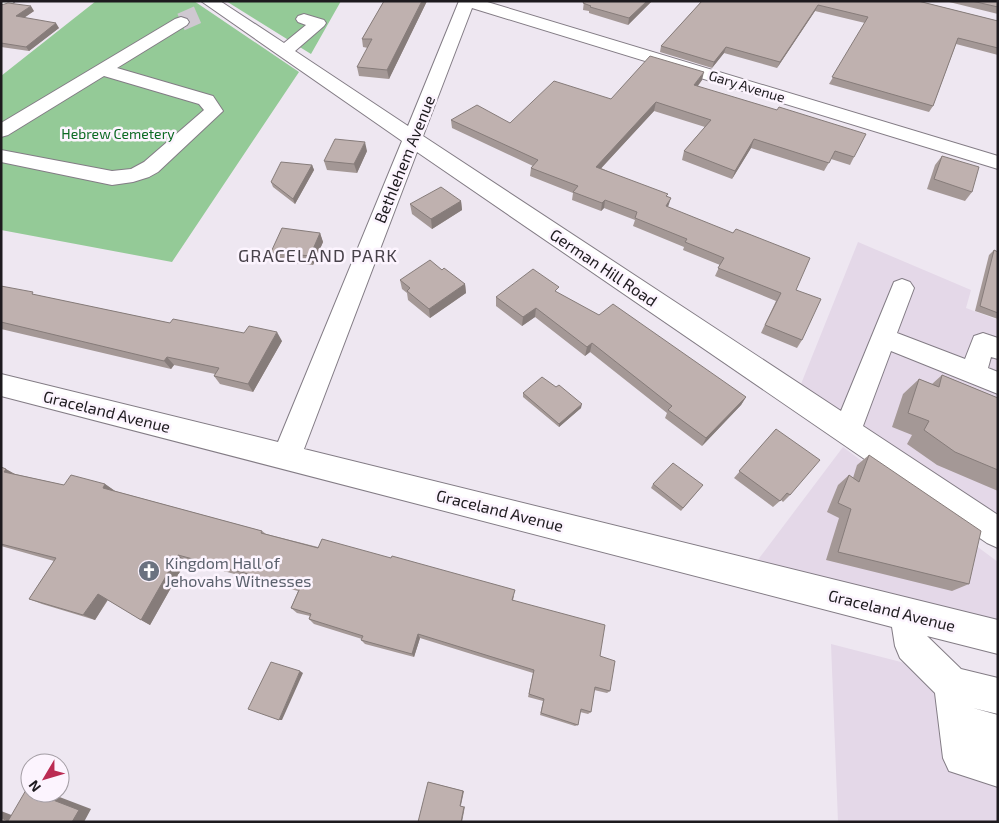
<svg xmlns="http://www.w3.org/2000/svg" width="999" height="823" viewBox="0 0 999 823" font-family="'Exo 2',sans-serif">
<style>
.built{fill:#e4d8e8}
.green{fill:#94ca97}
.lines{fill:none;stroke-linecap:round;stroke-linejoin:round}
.minor-tunnel{stroke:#cfc8d1;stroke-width:18;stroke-dasharray:18 9;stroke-linecap:butt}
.minor-casing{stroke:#837c85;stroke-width:2}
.minor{fill:#fff;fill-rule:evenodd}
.wall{fill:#a49896}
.shaded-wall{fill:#867c7a}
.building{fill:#bfb1af;stroke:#867c7a}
.labels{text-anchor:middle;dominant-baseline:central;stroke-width:5;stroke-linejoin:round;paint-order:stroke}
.far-street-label{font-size:14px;fill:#1d1a1e;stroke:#fcf4fe}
.far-park-label{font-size:14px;fill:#0c6923;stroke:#fcf4fe}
.street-label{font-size:16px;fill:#1d1a1e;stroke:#fcf4fe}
.worship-label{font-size:16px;fill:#5b616d;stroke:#fcf4fe;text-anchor:start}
.neighbourhood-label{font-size:18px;letter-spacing:1px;fill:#48424a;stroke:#fcf4fe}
</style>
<rect width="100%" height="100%" fill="#eee7f1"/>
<path class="built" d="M858,242L971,290L966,308L998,320V524L799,389Z
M843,447L998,562V625L754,565Z
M831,644L998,687V822H838Z"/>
<path class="green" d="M96,1H194L299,72L172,262L1,230V76Z
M226,1H341L311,54Z"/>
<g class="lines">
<path class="minor-tunnel" d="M181,22L204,12"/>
<g class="minor-casing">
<path id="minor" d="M1,1H15L7,8L1,10Z
M201,1H220L284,43L306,25L298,22L296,19L298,16L304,14L324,20L326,23L324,26L295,51L408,126L459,1H484L998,156V169L472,8L423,136L841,411L894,282L902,279L910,282L914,288L897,333L965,359L974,336L983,333L998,338V359L991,357L988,368L998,372V394L891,351L863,426L998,515V548L987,543L417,152L304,449L998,620V654L927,636L961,669L998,678V714L973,708L998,715V787L949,771L943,758L935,693L900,658L895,646L892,627L1,396V374L278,442L402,141Z
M181,17L187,19L189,22L187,25L117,68L213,96L223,111L158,172L149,177L133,182L112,185L1,162V150L112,171L131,169L144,162L204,110L199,104L104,76L8,135L1,137V123L175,19Z"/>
</g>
<use href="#minor" class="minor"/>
</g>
<path class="wall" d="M384,1H427L389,79L359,76L357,67L368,48L363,47L362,39Z
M584,1H652L628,25L589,13V11L583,10Z
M702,1H918L998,21V55L956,44L933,106L929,112L829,84L865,23L815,11L777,68L724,53L712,68L660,52L661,46Z
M945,1H998V14Z
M1,5L34,11L24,18L59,28L29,51L1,47Z
M702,80L698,86L854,157L850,165L831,159L824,171L751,148L732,179L682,160L684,151L705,127L654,111L601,168L667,197L668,207L796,290L802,340L797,348L761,333L776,301L715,276L720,265L683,250L684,247L633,226L635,220L604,208L601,211L572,200L573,193L530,176L531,168L533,166L452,128L451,120L510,123L611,99Z
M367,151L357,173L327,170L324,161Z
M942,156L972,192L965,201L927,189L935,165Z
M312,165L314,170L295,204L273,187L271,182Z
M461,201L462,210L432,229L412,214L410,204Z
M320,233L323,242L313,265L275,261L271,252Z
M994,250L998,252V319L975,311L989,255Z
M442,270L465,284L466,293L430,318L408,300L407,293L402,289L400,280Z
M1,286L36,295L170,323L282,341L253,392L220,384L214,376L215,374L174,365L171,369L1,329Z
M558,293L746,397L741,405L702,446L665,418L667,413L590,352L585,356L535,317L522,326L496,306V297Z
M942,375L998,398V491L937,465L907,444L912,435L892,427L903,394L919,379L932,384Z
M556,387L581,408L559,427L523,397V393Z
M776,429L790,495L783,502L781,500L773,507L734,478Z
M869,455L969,584L952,591L826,560L839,518L827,512L838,485L849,475L853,478L857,465Z
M1,467L15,474L64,485L105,484L115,491L262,531L266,534L514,596L513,600L600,656L610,691L607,693L594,690L591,712L588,714L580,712L578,725L575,726L540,715L543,701L528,697L533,673L420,638L414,657L365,644L361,640L362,639L314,624L309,619L310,616L297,613L291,608L298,591L186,561L150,625L108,600L95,620L42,604L29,599L54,561L1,546Z
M653,484L703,485L681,511L651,488Z"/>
<path class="shaded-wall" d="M422,1H427L389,79L387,70Z
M647,1H652L628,25L629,18Z
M818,5L815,11L777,68L780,62Z
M31,6L34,11L19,21L16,16Z
M56,23L59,28L29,51L26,47Z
M726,47L724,53L712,68L714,62Z
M704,72L702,80L692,93L694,85Z
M656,102L654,111L595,175L596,167Z
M754,139L751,148L732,179L735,171Z
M365,142L367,151L357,173L354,164Z
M312,165L314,170L295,204L293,199Z
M671,198L668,207L663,214L666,206Z
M605,200L604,208L601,211L602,203Z
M461,201L462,210L432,229L431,219Z
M320,233L323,242L313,265L310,256Z
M465,284L466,293L430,318L429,309Z
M536,308L535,317L522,326L523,317Z
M277,332L282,341L253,392L248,384Z
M592,343L590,352L585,356L587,347Z
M167,357L174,365L171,369L164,361Z
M746,397L741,405L702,446L706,438Z
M582,404L581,408L559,427V424Z
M6,469L18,476L4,472Z
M105,484L115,491L112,495L103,488Z
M178,555L186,561L150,625L141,620Z
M98,594L108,599L95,620L83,615Z
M418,634L420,638L414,657L412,654Z
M300,671L303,673L282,720H279Z
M428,782L464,791L461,805L460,806Z
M35,793H49L91,809L84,822H72Z
M465,806L462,822H461L464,807Z
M1,811L22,819L8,821L1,818Z"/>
<path class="building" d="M384,1H422L387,70L357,67L372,39H362Z
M584,1H647L629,18L590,7L591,6L583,3Z
M702,1H918L998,21V48L958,38L933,106L832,77L868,17L818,5L780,62L726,47L714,62L661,46Z
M972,1H998V7Z
M8,3L31,6L16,16L56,23L26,47L1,43V5Z
M650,56L704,72L694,85L777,110L779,107L866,134L854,157L835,151L829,163L754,139L735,171L684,151L711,120L656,102L596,167L668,194L666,196L671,198L666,206L733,233L736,229L810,258L796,290L821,299L802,340L765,325L781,293L718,268L724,258L685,242L687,239L635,218L637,212L605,200L602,203L573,192L578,186L531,168L538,160L451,120L477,105L510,123L554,81L611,99Z
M335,139L365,142L354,164L324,161Z
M942,156L979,167L972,192L934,179Z
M281,162L312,165L293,199L271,182Z
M441,187L461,201L431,219L410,204Z
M282,228L320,233L310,256L271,252Z
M994,250L998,252V313L980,306Z
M430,260L442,270L444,268L465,284L429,309L407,291L410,288L400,280Z
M533,269L559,287L555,291L599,315L613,304L746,397L706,438L668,410L672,406L592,343L587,347L536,308L523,317L496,297Z
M1,286L33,292L32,294L170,323L173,319L244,333L249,326L277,332L248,384L214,376L219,368L167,357L164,361L1,322Z
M942,375L998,398V470L955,452L924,430L929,421L908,413L919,379L939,387Z
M542,377L556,387L559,385L582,404L559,424L523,393Z
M776,429L820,460L790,495L787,493L780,501L739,471Z
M869,455L981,531L969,584L838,552L851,509L838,503L849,475L859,482Z
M673,463L703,485L683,508L653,484Z
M1,467L6,469L4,472L64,485L71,475L105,484L103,488L262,531L261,533L318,548L322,539L391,558L392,556L439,569L515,590L512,600L605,625L600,656L615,661L610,691L595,687L591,712L581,709L578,725L541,713L544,699L529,694L534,670L418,634L412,654L361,640L363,636L309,619L311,614L291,608L300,588L178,555L141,620L98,594L83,615L29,599L56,558L1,544Z
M271,662L300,671L279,720L248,709Z
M428,782L463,791L460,806L464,807L461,822H418Z
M26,790L30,791V793H35L79,810L72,822H1V818L8,821Z"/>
<defs>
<g id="church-disc" transform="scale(1.125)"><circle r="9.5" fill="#6b7280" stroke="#fcf4fe"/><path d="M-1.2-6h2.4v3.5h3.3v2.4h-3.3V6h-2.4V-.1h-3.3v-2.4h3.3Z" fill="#fff"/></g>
</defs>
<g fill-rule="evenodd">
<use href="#church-disc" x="149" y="571"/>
</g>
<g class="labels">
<g class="far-street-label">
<text transform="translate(747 86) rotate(17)">Gary Avenue</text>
</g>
<g class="far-park-label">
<text x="118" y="133">Hebrew Cemetery</text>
</g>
<g class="street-label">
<text transform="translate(404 159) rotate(-68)">Bethlehem Avenue</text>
<text transform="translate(604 267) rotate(34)">German Hill Road</text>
<text transform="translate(107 411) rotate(14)">Graceland Avenue</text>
<text transform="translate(500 510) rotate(14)">Graceland Avenue</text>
<text transform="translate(892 610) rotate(14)">Graceland Avenue</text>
</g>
<g class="worship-label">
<text x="165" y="562">Kingdom Hall of<tspan x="165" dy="18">Jehovahs Witnesses</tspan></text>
</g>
<g class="neighbourhood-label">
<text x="318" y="255">GRACELAND PARK</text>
</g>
</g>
<rect width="999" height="823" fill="none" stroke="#1d1a1e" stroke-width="5"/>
<g transform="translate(45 778) rotate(232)"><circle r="24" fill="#fcf4fe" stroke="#a39da4"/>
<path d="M0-4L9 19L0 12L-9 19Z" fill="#bb2b53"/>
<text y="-8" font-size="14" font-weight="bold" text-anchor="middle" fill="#1d1a1e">N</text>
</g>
</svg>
